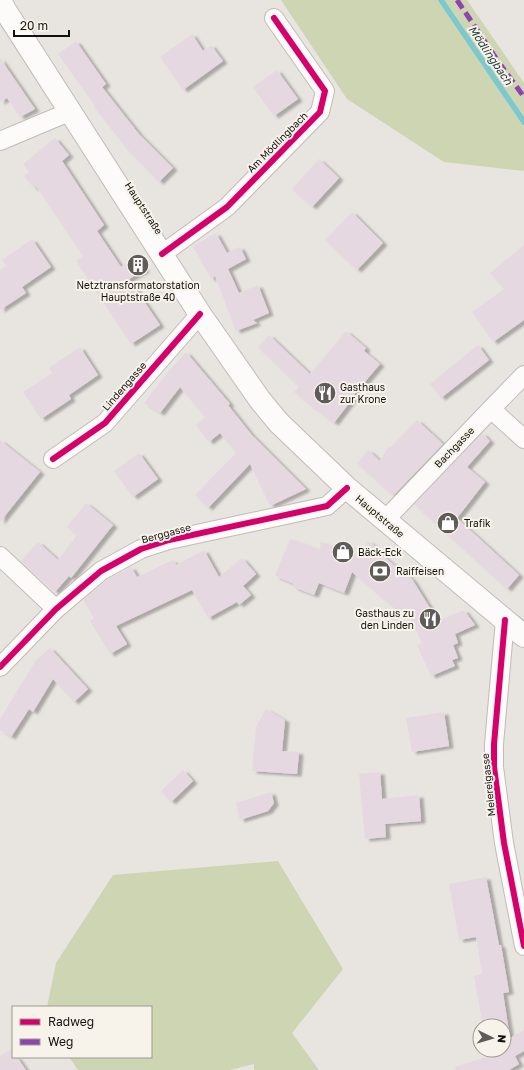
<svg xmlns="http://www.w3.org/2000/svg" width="524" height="1070" viewBox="0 0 524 1070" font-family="'Golos Text',sans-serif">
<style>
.green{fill:#ced5b2}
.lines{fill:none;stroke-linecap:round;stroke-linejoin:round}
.stream{stroke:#79c9ce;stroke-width:5.5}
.building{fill:#e6d8e1;filter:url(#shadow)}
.minor-casing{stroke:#bfbcb9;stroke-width:20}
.major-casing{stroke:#bfbcb9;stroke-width:24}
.minor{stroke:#fcfbfa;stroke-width:18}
.major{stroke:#fcfbfa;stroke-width:22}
.quiet{stroke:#8e44ad;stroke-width:5;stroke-dasharray:10 5;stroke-linecap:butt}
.cycleway-casing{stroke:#f8f3ea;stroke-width:8}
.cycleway{stroke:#d6006c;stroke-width:6}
.labels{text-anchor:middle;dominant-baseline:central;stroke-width:4;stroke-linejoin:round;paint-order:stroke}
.street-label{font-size:10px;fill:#13110e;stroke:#f8f3ea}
.poi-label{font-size:10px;fill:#13110e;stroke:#f8f3ea;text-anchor:start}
.water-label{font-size:11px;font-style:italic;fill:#1b3437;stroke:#f8f3ea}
</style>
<defs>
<filter id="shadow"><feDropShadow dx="4.5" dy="2.5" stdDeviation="1" flood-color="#0004"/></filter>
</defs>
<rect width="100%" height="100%" fill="#e8e4e0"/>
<path class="green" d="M281,0H467L524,83V171L444,162L347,99Z
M278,861L343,969L292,1033L319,1070H254V1064L230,1070H78L69,1057H151V1007H47L56,963L113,875Z"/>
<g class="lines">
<path class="stream" d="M441,0L524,122"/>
</g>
<path class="building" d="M192,34L203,51L211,45L223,61L183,90L160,57Z
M76,41L106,84L102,87L139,134L173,168L159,182L126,148L94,107L95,106L58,54Z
M0,58L35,109L20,117L7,98L0,102Z
M277,70L298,99L274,116L253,87Z
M55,138L69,155L62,161L104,225L97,231L121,267L137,257L145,270L129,279L160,325L131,344L76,261L83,256L36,186L34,188L24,176L29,172L23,164Z
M319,159L339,178L312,207L292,189Z
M352,212L383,243L357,270L325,240Z
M216,233L227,253L240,247L246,259L228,269L239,293L258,285L269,313L253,320L257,323L236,331L215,276L211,279L193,246Z
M32,239L51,267L22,287L26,293L0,310V270L6,266L2,260Z
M524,245V320L493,342L472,312L504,289L490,273Z
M346,331L366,348L364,351L380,364L352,397L353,398L334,423L294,392L299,387L258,347L269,335L310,374Z
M478,345L489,360L441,398L430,384Z
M80,347L98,375L69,395L71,399L41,419L23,392L52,373L49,368Z
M186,352L230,404L228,405L251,434L306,489L270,506L250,464L208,508L195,495L236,453L220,433L209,442L196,425L205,417L180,387L160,413L144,403L168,372Z
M417,420L443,444L393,496L357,463L368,450L380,461L389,446L391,447Z
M482,433L490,441L467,467L485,482L457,518L519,575L507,589L414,504Z
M0,440L40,472L0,522Z
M139,453L158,479L133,497L114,471Z
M86,503L113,525L71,578L69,576L55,592L21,561L38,542L58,560L77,535L67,527Z
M290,539L319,550L321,545L320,544L321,542L359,558L368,541L380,550L379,552L397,568L399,567L412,579L438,621L464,610L475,625L455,634L458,643L453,645L458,658L452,660L455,666L431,676L417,645L422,643L407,612L403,615L352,572L344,593L319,583L314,595L293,587L294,584L275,576Z
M204,550L219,577L242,558L256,574L243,586L251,595L239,605L237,602L208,618L192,590L116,626L127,644L110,654L90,621L94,618L83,600L107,580L131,567L137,577L173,560L176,565Z
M50,648L88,689L74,702L53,679L33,712L29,709L11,737L0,730V719L36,660Z
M266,709L285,720L282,751L299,752L297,774L252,771L256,727Z
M444,712L449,746L412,752L406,718Z
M183,770L193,781L171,802L161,791Z
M380,772L382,799L419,795L421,821L385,824L386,837L365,839L359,774Z
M271,792L274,803L268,811L240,820L236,803Z
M486,877L499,945H501L509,992L503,993L510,1038L524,1030V1051L515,1056L519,1064L509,1070H456L455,1067L499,1053L498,1050H504V1026H485L482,1021L474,976L482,974L476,937L459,940L449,884Z
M12,1049L13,1050V1057H17L26,1070H0V1056Z"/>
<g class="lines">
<g class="minor-casing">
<path id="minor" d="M0,141L69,112
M162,254L227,207L320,112L325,91L274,18
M491,409L524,439
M53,459L105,423L200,314
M385,520L491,409L524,375
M0,556L56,609
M505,620L494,744V767L504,843L524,946
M0,667L56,609L101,571L141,549L169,540L327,506L347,488"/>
</g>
<g class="major-casing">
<path id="major" d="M0,0L5,10L200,314L260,400L279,423L347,488L524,636"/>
</g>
<use href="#minor" class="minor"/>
<use href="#major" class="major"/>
<path class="quiet" d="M457,0L500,64L524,97"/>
<g class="cycleway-casing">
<path id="cycleway" d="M162,254L227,207L320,112L325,91L274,18
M53,459L105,423L200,314
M505,620L494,744V767L504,843L524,946
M0,667L56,609L101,571L141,549L169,540L327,506L347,488"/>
</g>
<use href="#cycleway" class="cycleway"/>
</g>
<defs>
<g id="building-disc" transform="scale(1.15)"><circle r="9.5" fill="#5e5b58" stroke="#f8f3ea"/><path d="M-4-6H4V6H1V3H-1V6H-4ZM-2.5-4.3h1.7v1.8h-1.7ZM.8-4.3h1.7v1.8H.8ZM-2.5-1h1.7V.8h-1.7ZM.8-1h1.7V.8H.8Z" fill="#fff"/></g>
<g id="restaurant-disc" transform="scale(1.15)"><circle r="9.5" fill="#5e5b58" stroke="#f8f3ea"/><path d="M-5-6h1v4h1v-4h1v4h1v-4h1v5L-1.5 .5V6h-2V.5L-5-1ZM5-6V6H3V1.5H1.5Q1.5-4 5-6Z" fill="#fff"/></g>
<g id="shop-disc" transform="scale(1.15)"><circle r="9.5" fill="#5e5b58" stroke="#f8f3ea"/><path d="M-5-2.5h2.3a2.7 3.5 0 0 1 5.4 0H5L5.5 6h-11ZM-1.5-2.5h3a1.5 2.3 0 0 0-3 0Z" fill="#fff"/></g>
<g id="bank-disc" transform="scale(1.15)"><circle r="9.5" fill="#5e5b58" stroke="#f8f3ea"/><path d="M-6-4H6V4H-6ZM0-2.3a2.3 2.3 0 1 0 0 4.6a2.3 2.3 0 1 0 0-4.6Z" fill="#fff"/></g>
</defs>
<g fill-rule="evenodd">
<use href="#building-disc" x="138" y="265"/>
<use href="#restaurant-disc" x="325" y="393"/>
<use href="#shop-disc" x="448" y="523"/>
<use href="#shop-disc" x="343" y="552"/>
<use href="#bank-disc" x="380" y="571"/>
<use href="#restaurant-disc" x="430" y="619"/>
</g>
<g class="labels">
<g class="street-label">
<text transform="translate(277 142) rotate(-45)">Am Mödlingbach</text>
<text transform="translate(144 208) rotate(57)">Hauptstraße</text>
<text transform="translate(124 386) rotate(-49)">Lindengasse</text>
<text transform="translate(454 447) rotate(-46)">Bachgasse</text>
<text transform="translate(380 516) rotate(40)">Hauptstraße</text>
<text transform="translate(166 533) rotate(-15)">Berggasse</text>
<text transform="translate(488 785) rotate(-96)">Meiereigasse</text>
</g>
<g class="poi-label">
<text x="138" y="285" text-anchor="middle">Netztransformatorstation<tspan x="138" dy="12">Hauptstraße 40</tspan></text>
<text x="340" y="387">Gasthaus<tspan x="340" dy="12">zur Krone</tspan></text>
<text x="464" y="523">Trafik</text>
<text x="358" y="552">Bäck-Eck</text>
<text x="396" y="571">Raiffeisen</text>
<text x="414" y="613" text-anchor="end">Gasthaus zu<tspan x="414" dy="12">den Linden</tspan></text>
</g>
<g class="water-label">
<text transform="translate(491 55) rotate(56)">Mödlingbach</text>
</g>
</g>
<rect x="12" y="1006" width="140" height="52" fill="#f8f3ea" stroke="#9c9992"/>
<rect x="20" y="1019" width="20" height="6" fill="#d6006c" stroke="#9c9992"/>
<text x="48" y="1026" font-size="12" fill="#13110e">Radweg</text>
<rect x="20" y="1039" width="20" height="6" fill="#8e44ad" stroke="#9c9992"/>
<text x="48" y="1046" font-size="12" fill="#13110e">Weg</text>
<g transform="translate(492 1038) rotate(95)"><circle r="19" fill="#f8f3ea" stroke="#9c9992"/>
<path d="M0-3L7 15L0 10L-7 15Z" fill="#5e5b58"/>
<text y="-6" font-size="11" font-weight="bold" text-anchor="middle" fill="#13110e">N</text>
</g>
<path d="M14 30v6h55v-6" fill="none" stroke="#13110e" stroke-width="2"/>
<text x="20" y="30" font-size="12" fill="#13110e" stroke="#f8f3ea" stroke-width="3" paint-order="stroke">20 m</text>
</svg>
